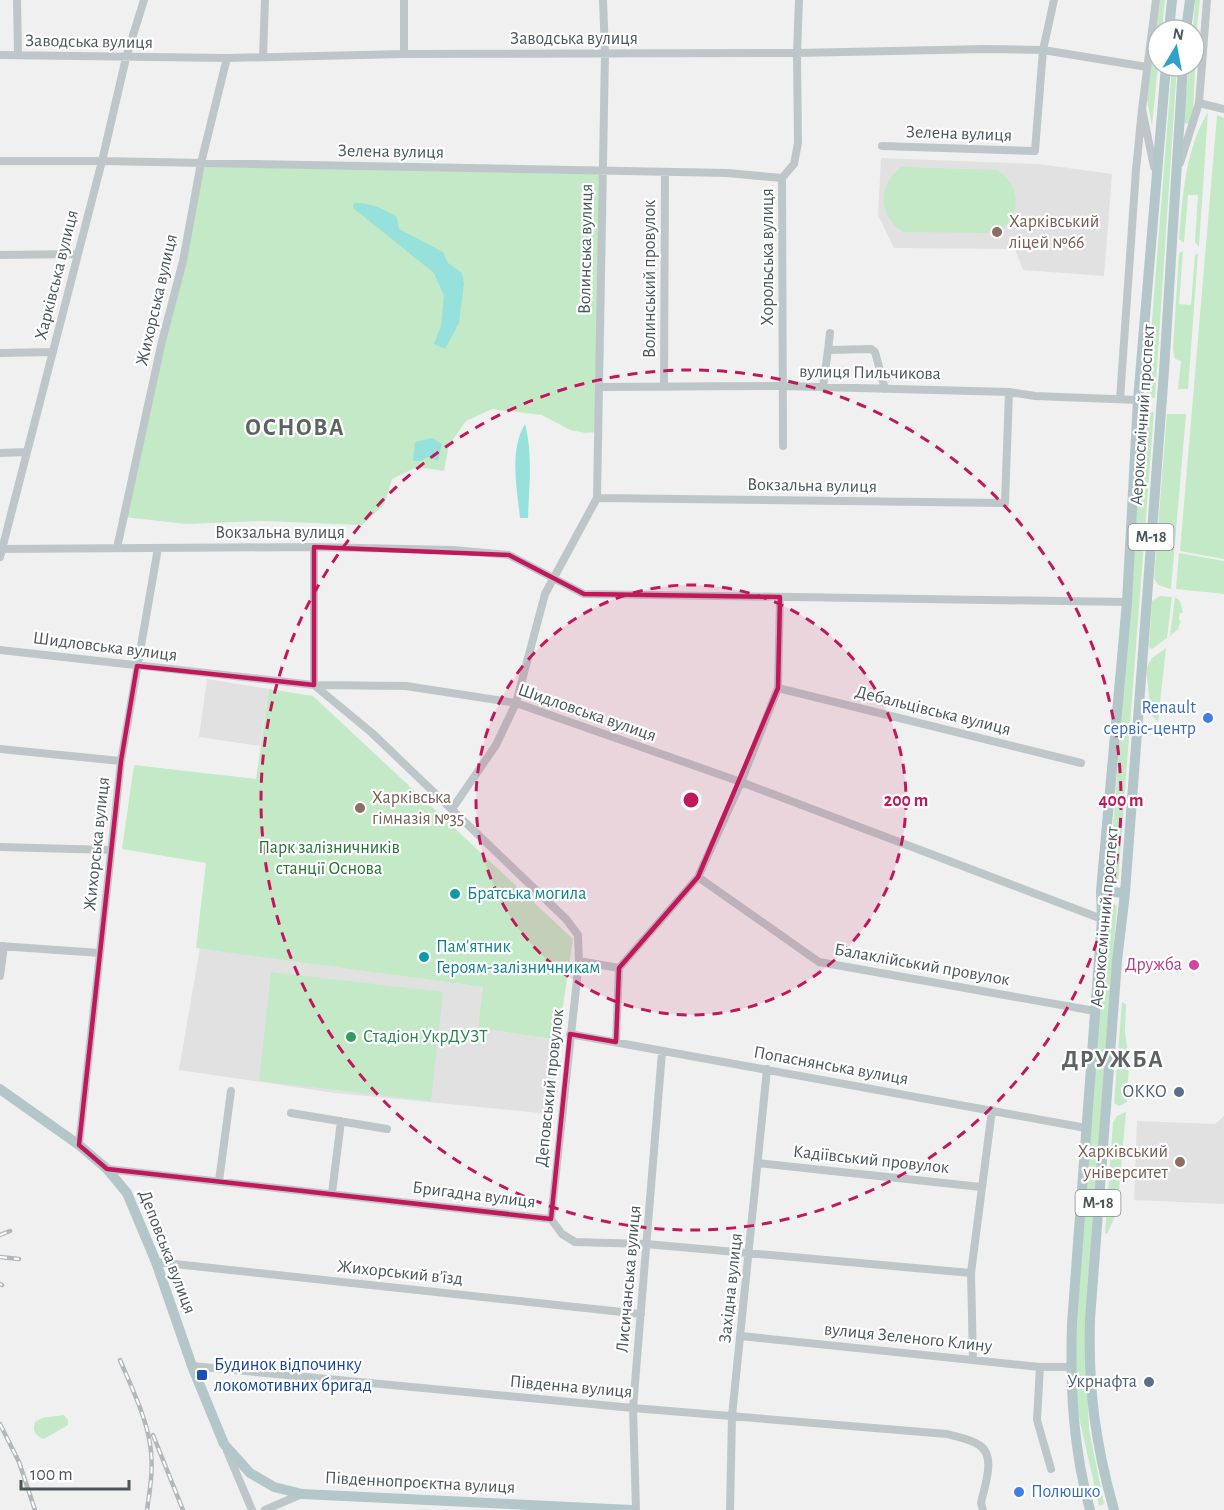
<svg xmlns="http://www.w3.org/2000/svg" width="1224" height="1510" viewBox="0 0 1224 1510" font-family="'Alegreya Sans',sans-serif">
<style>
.education{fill:#e2e1e1}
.green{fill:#c4e9c7}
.water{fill:#96e1db}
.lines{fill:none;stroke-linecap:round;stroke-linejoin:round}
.minor{stroke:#bdc7ca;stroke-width:8}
.major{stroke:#b3c6ca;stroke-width:10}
.rail-casing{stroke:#b2b7b9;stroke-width:4.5}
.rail{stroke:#fff;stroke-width:2;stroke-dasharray:7;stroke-linecap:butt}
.marked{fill:none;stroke:#c2185b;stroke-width:4.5;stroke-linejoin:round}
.ring{fill:none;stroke:#c2185b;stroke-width:3;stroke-dasharray:10 8}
.education-dot{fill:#8d6e63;stroke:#fff;stroke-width:2}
.shop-dot{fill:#3f7fe0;stroke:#fff;stroke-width:2}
.culture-dot{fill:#0f9aa8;stroke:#fff;stroke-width:2}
.hotel-dot{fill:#d1479c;stroke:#fff;stroke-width:2}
.leisure-dot{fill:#2e9e5b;stroke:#fff;stroke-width:2}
.service-dot{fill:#5c6f8a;stroke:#fff;stroke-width:2}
.transit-dot{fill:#1a4fb4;stroke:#fff;stroke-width:2}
.labels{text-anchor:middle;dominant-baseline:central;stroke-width:4.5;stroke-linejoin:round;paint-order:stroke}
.shield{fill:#fff;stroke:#80898c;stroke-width:1.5}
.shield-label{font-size:16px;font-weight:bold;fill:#4a575a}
.street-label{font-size:18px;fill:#4a575a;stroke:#fff}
.education-label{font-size:18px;fill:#785e54;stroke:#fff;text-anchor:start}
.shop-label{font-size:18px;fill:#366cbe;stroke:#fff;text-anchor:end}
.park-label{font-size:18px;fill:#237334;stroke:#fff}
.culture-label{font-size:18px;fill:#0d838f;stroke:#fff;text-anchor:start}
.hotel-label{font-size:18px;fill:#b23c85;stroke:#fff;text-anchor:end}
.leisure-label{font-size:18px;fill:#27864d;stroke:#fff;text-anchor:start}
.service-label{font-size:18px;fill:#4e5e75;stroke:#fff;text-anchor:end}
.transit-label{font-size:18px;fill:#164399;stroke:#fff;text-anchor:start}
.district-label{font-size:24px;font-weight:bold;letter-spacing:1.5px;fill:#5d6263;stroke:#fff}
.centre{fill:#c2185b;stroke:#fff;stroke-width:3}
.ring-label{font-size:18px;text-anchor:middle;font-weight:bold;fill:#c2185b;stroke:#fff;stroke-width:4.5;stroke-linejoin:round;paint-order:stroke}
</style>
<rect width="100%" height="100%" fill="#f1f0f0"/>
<path class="education" d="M881,158L1039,164L1112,174L1104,276L1023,270L1015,249L894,248L878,215Z
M207,679L269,689L260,746L199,737Z
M200,948L483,987L479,1028L558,1040L551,1114L335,1093L179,1070Z
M1224,1116V1204L1134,1200L1137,1121L1215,1124Z"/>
<path class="green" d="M1160,0H1165L1162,30H1158V66L1152,126L1147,100Z
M1195,0H1200L1197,25L1193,113L1188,124L1183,123L1189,66H1194L1193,30Z
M1172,66H1177L1155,398L1146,397Z
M1208,112L1199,246H1198L1195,242L1198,195H1188L1184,243L1179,239C1183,195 1185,150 1208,112Z
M1217,115L1224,118V559L1180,551Z
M201,163L602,171L599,432L586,433L570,430L542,415L492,409L466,421L449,445L444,471L417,467L392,479L384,505L362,525L263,521L186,524L124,517Z
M901,167L997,170C1023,186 1022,219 995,233L903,232C878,216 877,185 901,167Z
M1183,251L1179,304L1191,305L1195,255L1198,253L1188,389H1178L1181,361L1175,359L1173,349L1179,253Z
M1144,411L1154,412L1118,881L1115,885L1109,882Z
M1167,414H1186L1171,589L1158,585L1154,578Z
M1179,553L1224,561V594L1176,589Z
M1160,596L1172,597L1167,638L1152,649L1149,647L1152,601Z
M1175,597L1180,601L1183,613H1180L1179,620L1181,621L1178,629L1170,636Z
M1166,648L1158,722L1151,714L1146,668L1152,658Z
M269,689L313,696L573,939L558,1040L478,1028L483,987L196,948L206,863L122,849L134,765L256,779Z
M1113,903L1117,906L1090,1252L1085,1340L1089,1429L1104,1504L1099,1506L1076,1404L1075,1351L1106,904Z
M271,972L443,992L431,1101L259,1081Z
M1122,1002L1126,1004L1125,1031L1129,1062L1127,1102L1119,1106L1114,1103Z
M1126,1112L1117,1212L1107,1234L1105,1233L1113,1122L1117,1116Z
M64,1415L68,1420V1425L44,1439C36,1436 32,1432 35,1422L42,1418Z"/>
<path class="water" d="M354,203C371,202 383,209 397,217L399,229L443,252L448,263L462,273L464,283L459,323L445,349L434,344L441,326L444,296L434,273L353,208Z
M525,424C533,454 529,487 528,518H520C517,489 509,450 525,424Z
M432,438L442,444L438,461L429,457L420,461H413L415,442Z"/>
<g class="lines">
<path class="minor" d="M17,0L18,55
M404,54V0
M0,55L227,58L404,54L797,53L986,49L1043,50L1147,67
M263,57L265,0
M1199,103L1224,109
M882,146L1035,151L1043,50L1054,0
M0,161H102L727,173L782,178
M1180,163L1199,103L1207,0
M1154,167L1142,109L1156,0
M0,255L78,254
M828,350L830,333
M0,353L53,352
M664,386L665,172
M600,387L783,386L1009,392L1035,396L1138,400
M823,387L828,350L871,349L875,352L885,389
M1120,399L1136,170L1142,109
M783,446L782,178L794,164L798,143L797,53L799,0
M0,453L27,452
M597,498L605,53L603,0
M314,547V685L372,733L566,919L578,935L579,961L619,968
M117,548L162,341L183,261L201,163L227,58
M0,549L314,547L453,550L509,555L584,594L1127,602
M0,557L102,161L126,58L144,0
M0,650L314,685L406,686L516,703L741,782L1102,919
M778,688L1081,763
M0,749L121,761
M452,809L496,745L516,703L545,594L597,498L1005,503L1009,392
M0,847L111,850
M698,877L819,962L1095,1011
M0,946L100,953
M0,976L4,946
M570,1034L1086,1128
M616,1042L619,968L698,877L741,782L778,688L780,597
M291,1113L387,1129
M79,1145L121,761L158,548
M758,1163L981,1187
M107,1169L551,1219L562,1234L575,1242L646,1244L971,1273
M219,1181L231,1091
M332,1193L341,1121
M551,1219L579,961
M156,1262L641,1314
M741,1336L1040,1367H1071
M973,1360L971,1273L992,1110
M192,1366L633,1408L947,1434C957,1437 970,1439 979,1445C997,1456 984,1487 981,1503L983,1510
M1040,1367L1037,1420L1051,1469
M227,1451L252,1510
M265,1510L302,1494
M636,1510L633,1408L662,1052
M730,1510L732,1416L767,1069"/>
<path class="major" d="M1169,30L1172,0
M1186,30L1190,0
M1101,891L1125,893
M0,1089L79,1145L107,1169L127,1193L156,1262L192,1366L224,1444L250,1473L274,1487L302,1494L632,1510
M1090,1510C1073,1449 1070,1387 1072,1324L1102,919L1101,891L1127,602L1138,400L1166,66
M1114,1510C1095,1443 1088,1388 1090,1319L1117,961L1125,893L1164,371L1183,66"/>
<g class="rail-casing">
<path id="rail" d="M0,1235L10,1231
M0,1257L19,1259
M0,1284L2,1285
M120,1360C131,1386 146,1417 150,1444C154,1466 150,1489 147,1510
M0,1424L19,1462L35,1510
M153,1435L183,1510"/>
</g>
<use href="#rail" class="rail"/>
</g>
<path class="marked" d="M314,547L509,555L584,594L780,597L778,688L698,877L619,968L616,1042L570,1034L551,1219L107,1169L79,1145L121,761L137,666L314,685Z"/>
<circle cx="691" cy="800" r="215" fill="#c2185b" fill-opacity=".12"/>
<g class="ring">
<circle cx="691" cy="800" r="215"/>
<circle cx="691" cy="800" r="430"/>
</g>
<g class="education-dot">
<circle cx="997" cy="232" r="6"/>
<circle cx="360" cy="808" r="6"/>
<circle cx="1180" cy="1162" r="6"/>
</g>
<g class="shop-dot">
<circle cx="1208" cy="718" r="6"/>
<circle cx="1019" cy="1492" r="6"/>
</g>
<g class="culture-dot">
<circle cx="455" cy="894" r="6"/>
<circle cx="424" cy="957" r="6"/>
</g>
<circle class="hotel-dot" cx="1194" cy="965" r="6"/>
<circle class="leisure-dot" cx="351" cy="1037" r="6"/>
<g class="service-dot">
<circle cx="1179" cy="1092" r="6"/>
<circle cx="1149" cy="1382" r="6"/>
</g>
<rect class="transit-dot" x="196" y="1369" width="12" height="12" rx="3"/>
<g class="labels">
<g class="shield">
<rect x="1128.5" y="524" width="45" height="26" rx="4.5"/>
<rect x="1075.5" y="1190" width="45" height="26" rx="4.5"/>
</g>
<g class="shield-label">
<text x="1151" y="537">М-18</text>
<text x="1098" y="1203">М-18</text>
</g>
<g class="street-label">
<text x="574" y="39">Заводська вулиця</text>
<text transform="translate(89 42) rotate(1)">Заводська вулиця</text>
<text transform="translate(959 134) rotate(2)">Зелена вулиця</text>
<text transform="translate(391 152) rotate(1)">Зелена вулиця</text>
<text transform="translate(586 249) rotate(-89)">Волинська вулиця</text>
<text transform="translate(768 257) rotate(-90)">Хорольська вулиця</text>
<text transform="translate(57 275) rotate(-76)">Харківська вулиця</text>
<text transform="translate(650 279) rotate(-90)">Волинський провулок</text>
<text transform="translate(157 300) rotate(-77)">Жихорська вулиця</text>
<text transform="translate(870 373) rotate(1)">вулиця Пильчикова</text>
<text transform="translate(1143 415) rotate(-86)">Аерокосмічний проспект</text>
<text transform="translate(812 486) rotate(1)">Вокзальна вулиця</text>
<text x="280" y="533">Вокзальна вулиця</text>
<text transform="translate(105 647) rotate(7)">Шидловська вулиця</text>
<text transform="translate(933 711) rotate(14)">Дебальцівська вулиця</text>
<text transform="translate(587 713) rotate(19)">Шидловська вулиця</text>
<text transform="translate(97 844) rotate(-84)">Жихорська вулиця</text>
<text transform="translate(1105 917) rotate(-85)">Аерокосмічний проспект</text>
<text transform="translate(922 965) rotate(10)">Балаклійський провулок</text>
<text transform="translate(831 1066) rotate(10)">Попаснянська вулиця</text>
<text transform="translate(550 1088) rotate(-84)">Деповський провулок</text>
<text transform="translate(871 1160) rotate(6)">Кадіївський провулок</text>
<text transform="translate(474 1195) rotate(7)">Бригадна вулиця</text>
<text transform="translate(167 1252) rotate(69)">Деповська вулиця</text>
<text transform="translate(400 1273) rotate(6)">Жихорський в’їзд</text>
<text transform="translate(629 1279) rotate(-85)">Лисичанська вулиця</text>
<text transform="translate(731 1288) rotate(-84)">Західна вулиця</text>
<text transform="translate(908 1338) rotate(6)">вулиця Зеленого Клину</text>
<text transform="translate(571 1387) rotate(5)">Південна вулиця</text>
<text transform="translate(420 1483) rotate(3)">Південнопроєктна вулиця</text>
</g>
<g class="education-label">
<text x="1009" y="222">Харківський<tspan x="1009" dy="21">ліцей №66</tspan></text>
<text x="372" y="798">Харківська<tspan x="372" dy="21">гімназія №35</tspan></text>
<text x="1168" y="1152" text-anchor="end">Харківський<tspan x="1168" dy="21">університет</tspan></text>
</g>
<g class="shop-label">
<text x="1196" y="708">Renault<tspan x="1196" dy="21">сервіс-центр</tspan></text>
<text x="1031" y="1492" text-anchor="start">Полюшко</text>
</g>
<g class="park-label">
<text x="329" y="848">Парк залізничників<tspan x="329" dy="21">станції Основа</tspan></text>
</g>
<g class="culture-label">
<text x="467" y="894">Братська могила</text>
<text x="436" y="947">Пам'ятник<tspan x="436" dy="21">Героям-залізничникам</tspan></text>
</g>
<g class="hotel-label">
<text x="1182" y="965">Дружба</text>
</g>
<g class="leisure-label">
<text x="363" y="1037">Стадіон УкрДУЗТ</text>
</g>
<g class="service-label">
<text x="1167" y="1092">ОККО</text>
<text x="1137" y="1382">Укрнафта</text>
</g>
<g class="transit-label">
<text x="214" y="1365">Будинок відпочинку<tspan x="214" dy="21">локомотивних бригад</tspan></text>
</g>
<g class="district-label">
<text x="295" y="428">ОСНОВА</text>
<text x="1113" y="1060">ДРУЖБА</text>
</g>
</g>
<circle cx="691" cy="800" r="9" class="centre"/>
<g class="ring-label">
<text x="906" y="806">200 m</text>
<text x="1121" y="806">400 m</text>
</g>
<g transform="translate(1176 48) rotate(10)"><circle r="28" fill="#ffffff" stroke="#b7bcbd" stroke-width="1.5"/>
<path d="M0-4.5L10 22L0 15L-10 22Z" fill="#30a1cb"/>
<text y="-9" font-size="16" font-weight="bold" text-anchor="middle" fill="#4a575a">N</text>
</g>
<path d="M21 1480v9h108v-9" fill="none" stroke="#4a575a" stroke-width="3"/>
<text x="30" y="1480" font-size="18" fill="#4a575a" stroke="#ffffff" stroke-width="4.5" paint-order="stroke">100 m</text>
</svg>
